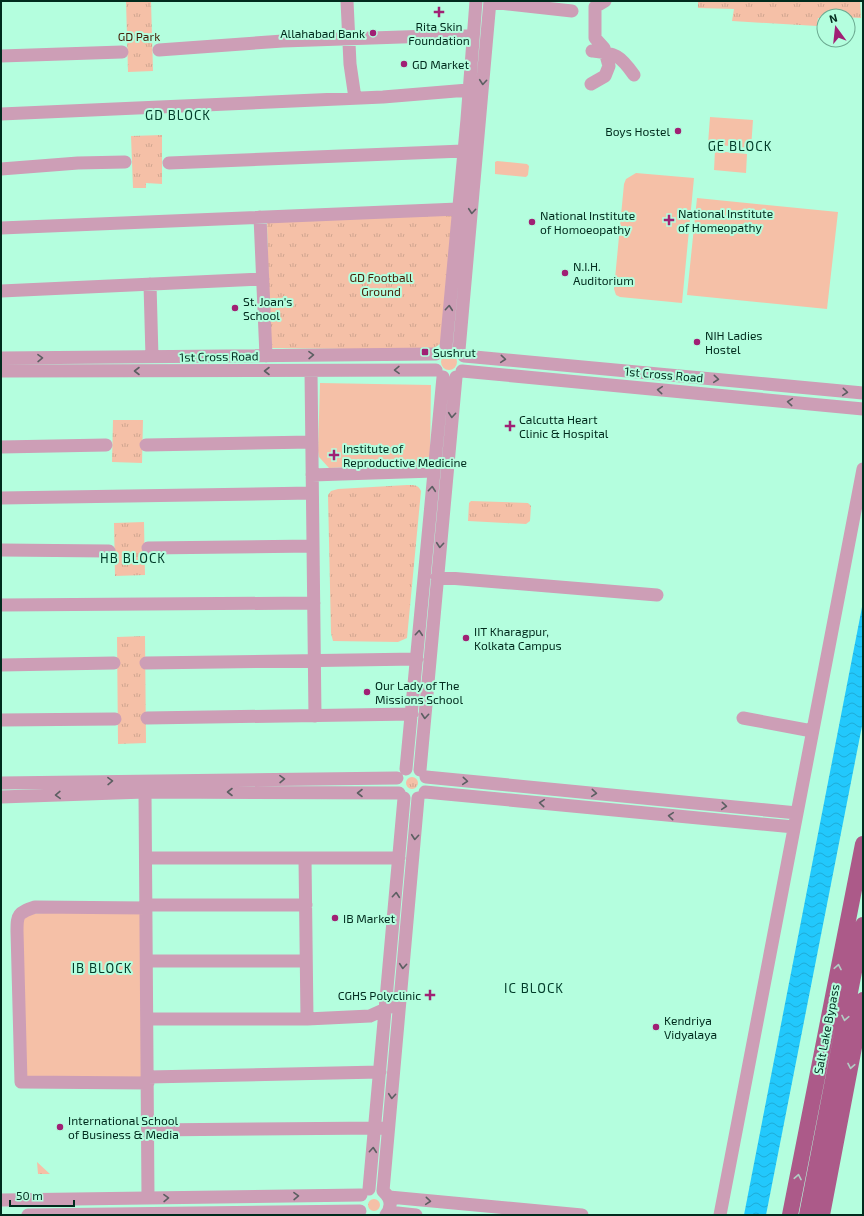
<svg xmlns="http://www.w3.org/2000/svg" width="864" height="1216" viewBox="0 0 864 1216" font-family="'Exo 2',sans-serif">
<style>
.grass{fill:url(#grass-tufts)}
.garden{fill:#f5c0a7}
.water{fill:url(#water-waves)}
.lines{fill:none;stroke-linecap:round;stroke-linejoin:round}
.minor{stroke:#cd9eb6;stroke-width:13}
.major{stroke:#ac5a89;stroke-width:16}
.oneway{stroke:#5c5f62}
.oneway2{stroke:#b2cdc4}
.poi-dot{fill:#a02074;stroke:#b4fede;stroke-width:1.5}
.labels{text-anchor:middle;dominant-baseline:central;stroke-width:4;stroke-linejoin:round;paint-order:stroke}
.poi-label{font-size:12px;fill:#002b1d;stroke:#b4fede;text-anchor:start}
.park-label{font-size:12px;fill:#461e08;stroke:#b4fede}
.street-label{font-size:12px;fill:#002b1d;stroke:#b4fede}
.neighbourhood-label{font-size:13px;letter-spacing:1px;fill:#013b29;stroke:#b4fede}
</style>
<defs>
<pattern id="grass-tufts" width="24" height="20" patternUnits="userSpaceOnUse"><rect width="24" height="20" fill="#f5c0a7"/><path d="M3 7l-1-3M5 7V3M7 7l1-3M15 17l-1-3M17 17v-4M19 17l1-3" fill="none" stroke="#d0a58f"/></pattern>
<pattern id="water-waves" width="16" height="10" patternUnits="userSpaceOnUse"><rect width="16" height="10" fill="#22c8fc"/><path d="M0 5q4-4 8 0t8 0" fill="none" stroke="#1dacd8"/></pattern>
</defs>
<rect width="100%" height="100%" fill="#b4fede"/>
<path class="grass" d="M126,1H151L153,71L128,72Z
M698,1H860L861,18L824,16V18H818L817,26L732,21L734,9L698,8Z
M162,135V184L146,183V188H133L131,136Z
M453,215L443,342L431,350L270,348L267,221Z
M441 362a8 8 0 1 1 16 0a8 8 0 1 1-16 0Z
M113,420H143L142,463L112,462Z
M407,485C413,485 418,484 421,491L407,638L398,642L333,641L331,633L328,495L331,491L338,489Z
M471,501L528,503L531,506L530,521L526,524L468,521L469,503Z
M144,522L145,575L115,576L114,523Z
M145,636L146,743L118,744L117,637Z
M406 783a6 6 0 1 1 12 0a6 6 0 1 1-12 0Z
M37,1162L50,1174H38Z
M368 1205a6 6 0 1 1 12 0a6 6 0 1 1-12 0Z"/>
<path class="garden" d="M710,117L753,120L751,148L708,144Z
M715,151L747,154L746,173L714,170Z
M497,161L527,164L529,166L528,175L526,177L495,174V162Z
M636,173L694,178L682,303L620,297L616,295L614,289L624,184L626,179Z
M697,198L838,212L827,309L687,295Z
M320,383L431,385L430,456L417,464L329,468L319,457L318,451Z
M145,908L144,1079H24L21,920L24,914Z"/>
<path class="water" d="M863,602V721L766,1215H744Z"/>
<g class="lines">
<path class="minor" d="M347,1L350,64L355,98
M490,2L572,11
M159,50L283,41L431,36H473
M592,51C616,54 619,54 634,75
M1,56L122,52
M591,84L605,76L609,66L604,48L595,38V7L605,1
M1,114L383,97L468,90
M169,163L463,151
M1,169L78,163L125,162
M260,217L266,356
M1,228L458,209
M150,284L152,357
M1,291L263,279
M446,347L467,119L476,1
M459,350L490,1
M464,356L863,393
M1,358L436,354
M1,371L436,370
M311,371L315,716
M462,371L863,409
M146,445L312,442
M1,447L106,445
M312,475L434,471
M1,498L312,493
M148,548L313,546
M1,550L109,551
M437,577L657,595
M1,605L314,603
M146,663L417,659
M1,665L114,663
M147,718L412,714
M743,718L812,731
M1,720L115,719
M406,769L443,377
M420,770L456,377
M426,777L797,813
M1,783L397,778
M145,792L148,1198
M425,792L794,827
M1,797L145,792L399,793
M146,858H399
M305,858L307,1019
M146,905H306
M147,908L35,907C18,913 17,914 17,931L21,1082L148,1083
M147,961H306
M147,1019H307L370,1016L390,1007
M148,1077L380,1072
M148,1130L383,1128
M369,1189L404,798
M383,1191L418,798
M384,1192C392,1199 392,1207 386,1215
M389,1197L582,1215
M1,1200L361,1195
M388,1212L416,1215
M28,1215L360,1211
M720,1215L863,469"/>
<path class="major" d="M790,1215L863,844
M807,1215L863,925
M822,1215L863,1000"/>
</g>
<defs><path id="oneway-chevron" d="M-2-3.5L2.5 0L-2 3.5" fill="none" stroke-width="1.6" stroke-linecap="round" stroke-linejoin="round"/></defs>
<g class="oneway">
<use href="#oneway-chevron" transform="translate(483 82) rotate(95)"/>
<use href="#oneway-chevron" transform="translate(472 211) rotate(95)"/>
<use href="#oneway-chevron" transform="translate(449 308) rotate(-85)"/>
<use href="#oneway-chevron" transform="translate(311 355) rotate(-1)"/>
<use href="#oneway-chevron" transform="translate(40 358) rotate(-1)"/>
<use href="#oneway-chevron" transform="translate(503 359) rotate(5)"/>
<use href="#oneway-chevron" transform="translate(397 370) rotate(179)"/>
<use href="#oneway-chevron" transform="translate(137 371) rotate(180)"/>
<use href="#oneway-chevron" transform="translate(267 371) rotate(180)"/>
<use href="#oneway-chevron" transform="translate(716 379) rotate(5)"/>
<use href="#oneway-chevron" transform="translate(660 390) rotate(-175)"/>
<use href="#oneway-chevron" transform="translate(845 392) rotate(5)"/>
<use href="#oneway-chevron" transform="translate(790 402) rotate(-175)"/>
<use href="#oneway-chevron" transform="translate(452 415) rotate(95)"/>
<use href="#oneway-chevron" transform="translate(432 489) rotate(-85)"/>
<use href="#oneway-chevron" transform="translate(440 545) rotate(95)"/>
<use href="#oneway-chevron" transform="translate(419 633) rotate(-85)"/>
<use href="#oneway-chevron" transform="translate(425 716) rotate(95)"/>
<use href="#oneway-chevron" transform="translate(282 779) rotate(-1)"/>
<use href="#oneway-chevron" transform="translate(110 781) rotate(-1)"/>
<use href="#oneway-chevron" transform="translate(465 781) rotate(5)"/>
<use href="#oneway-chevron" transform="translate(230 792) rotate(-180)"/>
<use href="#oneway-chevron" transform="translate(360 793) rotate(-180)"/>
<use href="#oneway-chevron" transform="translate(594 793) rotate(5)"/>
<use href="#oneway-chevron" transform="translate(58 795) rotate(178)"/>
<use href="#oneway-chevron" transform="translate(542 803) rotate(-175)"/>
<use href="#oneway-chevron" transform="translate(724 806) rotate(5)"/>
<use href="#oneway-chevron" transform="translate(671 816) rotate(-175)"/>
<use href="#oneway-chevron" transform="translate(415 837) rotate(95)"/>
<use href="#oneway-chevron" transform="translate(396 895) rotate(-85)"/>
<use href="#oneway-chevron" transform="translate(403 966) rotate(95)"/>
<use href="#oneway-chevron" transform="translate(392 1096) rotate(95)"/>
<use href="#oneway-chevron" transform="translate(373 1150) rotate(-85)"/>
<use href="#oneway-chevron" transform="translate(296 1196) rotate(-1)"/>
<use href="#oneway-chevron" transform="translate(166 1198) rotate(-1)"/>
<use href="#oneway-chevron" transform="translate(428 1201) rotate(5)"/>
</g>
<g class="oneway2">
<use href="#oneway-chevron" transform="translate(838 967) rotate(-79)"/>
<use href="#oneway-chevron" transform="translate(845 1018) rotate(101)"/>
<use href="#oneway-chevron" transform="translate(851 1066) rotate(101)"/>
<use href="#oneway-chevron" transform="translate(798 1177) rotate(-79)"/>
</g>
<g class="poi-dot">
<path d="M437 6h4v4h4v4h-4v4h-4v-4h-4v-4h4z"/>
<circle cx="373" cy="33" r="4"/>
<circle cx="404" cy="64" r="4"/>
<circle cx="678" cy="131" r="4"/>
<path d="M667 214h4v4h4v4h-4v4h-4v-4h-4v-4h4z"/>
<circle cx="532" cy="222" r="4"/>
<circle cx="565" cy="273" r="4"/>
<circle cx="235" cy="308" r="4"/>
<circle cx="697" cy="342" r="4"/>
<rect x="421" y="348" width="8" height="8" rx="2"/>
<path d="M508 420h4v4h4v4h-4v4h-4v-4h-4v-4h4z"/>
<path d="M332 449h4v4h4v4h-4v4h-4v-4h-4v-4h4z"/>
<circle cx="466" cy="638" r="4"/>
<circle cx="367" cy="692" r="4"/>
<circle cx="335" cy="918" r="4"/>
<path d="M428 989h4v4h4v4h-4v4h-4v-4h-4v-4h4z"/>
<circle cx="656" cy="1027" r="4"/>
<circle cx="60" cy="1127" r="4"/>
</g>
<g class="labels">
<g class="poi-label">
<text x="439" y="26" text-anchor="middle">Rita Skin<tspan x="439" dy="14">Foundation</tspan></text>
<text x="365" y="33" text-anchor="end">Allahabad Bank</text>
<text x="412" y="64">GD Market</text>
<text x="670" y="131" text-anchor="end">Boys Hostel</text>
<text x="678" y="213">National Institute<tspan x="678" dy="14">of Homeopathy</tspan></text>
<text x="540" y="215">National Institute<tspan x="540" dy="14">of Homoeopathy</tspan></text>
<text x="573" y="266">N.I.H.<tspan x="573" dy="14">Auditorium</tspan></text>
<text x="243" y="301">St. Joan's<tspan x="243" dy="14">School</tspan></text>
<text x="705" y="335">NIH Ladies<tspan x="705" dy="14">Hostel</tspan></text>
<text x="433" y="352">Sushrut</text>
<text x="519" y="419">Calcutta Heart<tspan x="519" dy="14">Clinic &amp; Hospital</tspan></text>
<text x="343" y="448">Institute of<tspan x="343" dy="14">Reproductive Medicine</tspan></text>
<text x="474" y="631">IIT Kharagpur,<tspan x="474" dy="14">Kolkata Campus</tspan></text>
<text x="375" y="685">Our Lady of The<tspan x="375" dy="14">Missions School</tspan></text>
<text x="343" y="918">IB Market</text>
<text x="421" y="995" text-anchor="end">CGHS Polyclinic</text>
<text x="664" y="1020">Kendriya<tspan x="664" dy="14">Vidyalaya</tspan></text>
<text x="68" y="1120">International School<tspan x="68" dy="14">of Business &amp; Media</tspan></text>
</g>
<g class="park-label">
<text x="139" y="36">GD Park</text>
<text x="381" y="277">GD Football<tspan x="381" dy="14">Ground</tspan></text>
</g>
<g class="street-label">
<text transform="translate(219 356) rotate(-1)">1st Cross Road</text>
<text transform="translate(664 374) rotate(5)">1st Cross Road</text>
<text transform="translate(826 1029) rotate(-79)">Salt Lake Bypass</text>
</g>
<g class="neighbourhood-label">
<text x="178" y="115">GD BLOCK</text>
<text x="740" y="146">GE BLOCK</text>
<text x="133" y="558">HB BLOCK</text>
<text x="102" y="968">IB BLOCK</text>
<text x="534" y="988">IC BLOCK</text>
</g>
</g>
<rect width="864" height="1216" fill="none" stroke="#002b1d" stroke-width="4"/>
<g transform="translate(836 28) rotate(345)"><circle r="19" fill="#b4fede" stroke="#6caa91"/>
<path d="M0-3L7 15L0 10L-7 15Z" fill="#a02074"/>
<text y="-6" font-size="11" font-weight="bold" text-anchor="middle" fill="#002b1d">N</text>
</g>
<path d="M10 1200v6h64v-6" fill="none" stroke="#002b1d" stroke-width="2"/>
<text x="16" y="1200" font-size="12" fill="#002b1d" stroke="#b4fede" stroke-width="3" paint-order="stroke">50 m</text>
</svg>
